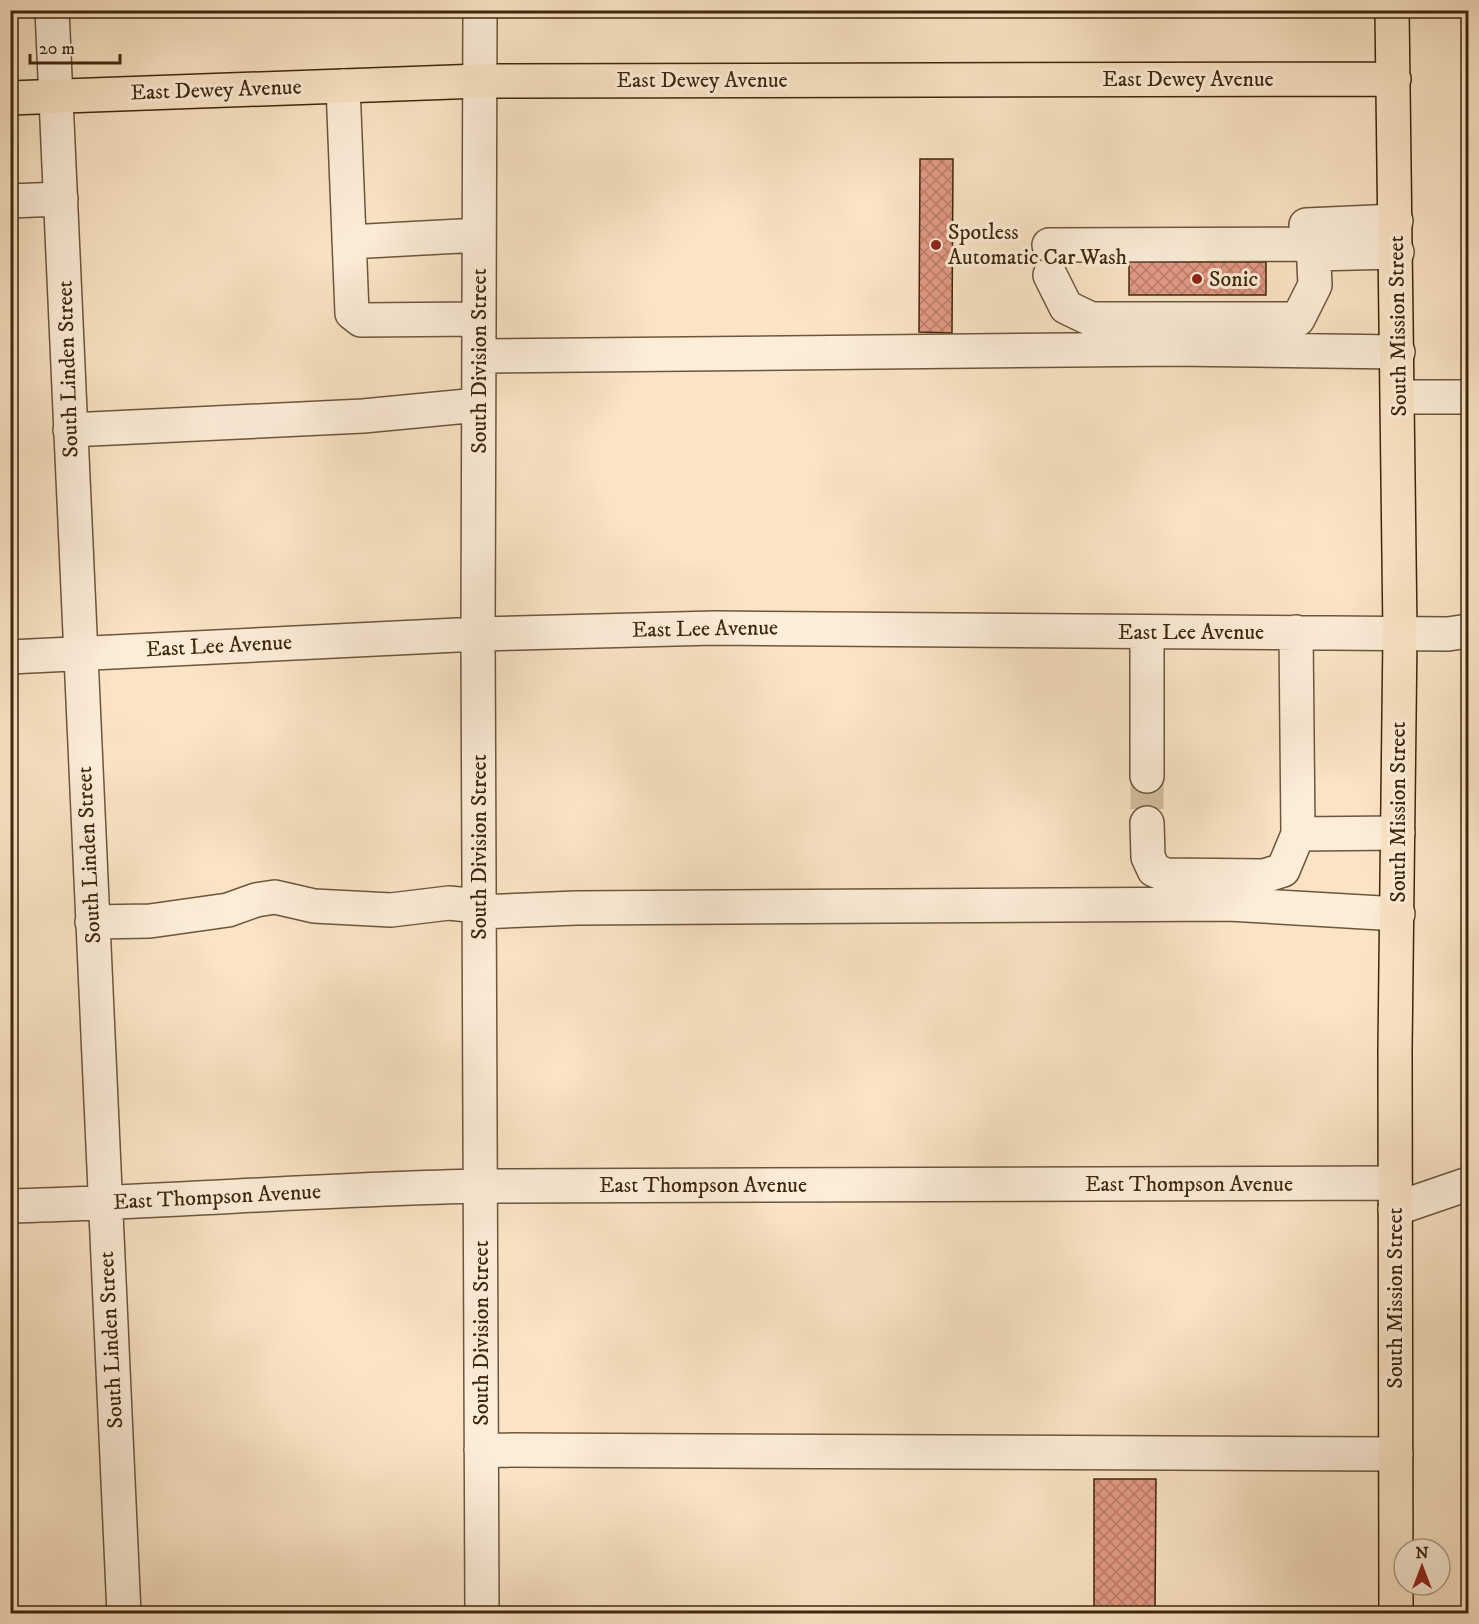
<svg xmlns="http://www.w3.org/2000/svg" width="1479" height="1624" viewBox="0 0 1479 1624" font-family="'IM FELL DW Pica',serif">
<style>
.building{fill:url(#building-cross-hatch);stroke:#3e270c;stroke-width:1.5}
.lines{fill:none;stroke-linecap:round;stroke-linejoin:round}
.minor-tunnel{stroke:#d4bea0;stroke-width:33;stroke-dasharray:33 16;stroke-linecap:butt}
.minor-casing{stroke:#6d563a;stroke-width:36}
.major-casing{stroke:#3e270c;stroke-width:36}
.minor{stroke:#fcedd9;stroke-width:33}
.major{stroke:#fae4c5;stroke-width:33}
.poi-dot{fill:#8f2418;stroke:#fcedd9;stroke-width:2}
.labels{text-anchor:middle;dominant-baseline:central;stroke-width:6;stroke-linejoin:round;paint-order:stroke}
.street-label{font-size:22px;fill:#3e270c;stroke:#fcedd9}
.poi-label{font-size:22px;fill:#3e270c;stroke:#fcedd9;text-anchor:start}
</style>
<defs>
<pattern id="building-cross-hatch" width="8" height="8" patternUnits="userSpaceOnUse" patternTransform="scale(1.5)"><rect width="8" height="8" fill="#e29984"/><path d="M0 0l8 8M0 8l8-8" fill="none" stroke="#b97d6a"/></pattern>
</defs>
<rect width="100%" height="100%" fill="#fae4c5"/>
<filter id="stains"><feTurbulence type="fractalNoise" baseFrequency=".00333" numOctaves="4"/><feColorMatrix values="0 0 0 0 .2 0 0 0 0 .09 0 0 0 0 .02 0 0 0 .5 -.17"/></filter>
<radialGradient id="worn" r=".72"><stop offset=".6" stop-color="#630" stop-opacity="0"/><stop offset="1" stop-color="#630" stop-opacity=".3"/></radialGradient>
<path class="building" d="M920,159H953L952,333L919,332Z
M1129,262H1266V295H1129Z
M1094,1479H1156L1155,1614H1094Z"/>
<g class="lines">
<path class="minor-tunnel" d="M1147,776V823"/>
<g class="minor-casing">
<path id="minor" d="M52,10L124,1614
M480,10L478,634L482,1614
M343,86L352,313L361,320L479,319
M10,201L61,199
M1306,225L1396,221
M349,242L479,235
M1049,245L1313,244L1315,285L1298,319H1091L1066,307L1050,275
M1313,254L1397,252
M479,356L1174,349L1398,352
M1398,397H1468
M70,430L363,416L478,405
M1147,632V776
M1296,632L1298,834L1398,833
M10,657L478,634L715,628L1448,634L1468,631
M1147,823L1148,857L1154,870L1166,875L1264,876L1283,870L1298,834
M479,912L576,908L1229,904L1398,914
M92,922L150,921L228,910L256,900L275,897L314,906L391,910L449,903L478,906
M10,1206C167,1202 324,1189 480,1186L1395,1183
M1395,1209L1468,1184
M481,1450L1396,1454"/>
</g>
<g class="major-casing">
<path id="major" d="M1392,10L1400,634L1395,1050L1396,1614
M10,98L480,81L1394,79"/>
</g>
<use href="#minor" class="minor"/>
<use href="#major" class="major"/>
</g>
<g class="poi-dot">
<circle cx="936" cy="245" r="6"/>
<circle cx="1197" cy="279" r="6"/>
</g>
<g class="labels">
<g class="street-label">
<text x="1188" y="79">East Dewey Avenue</text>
<text x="702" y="80">East Dewey Avenue</text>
<text transform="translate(216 90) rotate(-2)">East Dewey Avenue</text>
<text transform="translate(1398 326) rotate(-91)">South Mission Street</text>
<text transform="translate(479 361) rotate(-90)">South Division Street</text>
<text transform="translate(68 369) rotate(-92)">South Linden Street</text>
<text transform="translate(705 629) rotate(-1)">East Lee Avenue</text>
<text x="1191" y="632">East Lee Avenue</text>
<text transform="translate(219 646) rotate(-3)">East Lee Avenue</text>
<text transform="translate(1398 812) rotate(-90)">South Mission Street</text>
<text transform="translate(479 847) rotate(-90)">South Division Street</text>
<text transform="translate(89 855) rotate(-93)">South Linden Street</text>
<text x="1189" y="1184">East Thompson Avenue</text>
<text x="703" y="1185">East Thompson Avenue</text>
<text transform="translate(217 1197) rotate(-3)">East Thompson Avenue</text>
<text transform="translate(1395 1298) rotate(-90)">South Mission Street</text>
<text transform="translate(481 1333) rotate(-90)">South Division Street</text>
<text transform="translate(111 1340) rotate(-93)">South Linden Street</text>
</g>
<g class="poi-label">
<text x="948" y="232">Spotless<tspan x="948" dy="25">Automatic Car Wash</tspan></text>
<text x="1209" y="279">Sonic</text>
</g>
</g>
<rect width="1479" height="1624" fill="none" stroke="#fae4c5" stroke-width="36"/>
<rect x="12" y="12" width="1455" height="1600" fill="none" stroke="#3e270c" stroke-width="3"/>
<rect x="18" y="18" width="1443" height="1588" fill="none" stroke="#3e270c" stroke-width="1.5"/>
<g transform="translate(1422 1567)"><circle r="28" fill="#fcedd9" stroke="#b09e87" stroke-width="1.5"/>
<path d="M0-4.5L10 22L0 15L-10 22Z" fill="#8f2418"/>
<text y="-9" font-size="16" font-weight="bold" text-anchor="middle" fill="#3e270c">N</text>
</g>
<path d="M30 54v9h90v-9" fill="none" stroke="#3e270c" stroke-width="3"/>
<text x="39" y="54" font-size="18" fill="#3e270c" stroke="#fcedd9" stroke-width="4.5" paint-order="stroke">20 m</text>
<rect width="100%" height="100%" filter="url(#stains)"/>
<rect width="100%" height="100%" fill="url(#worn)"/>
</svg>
